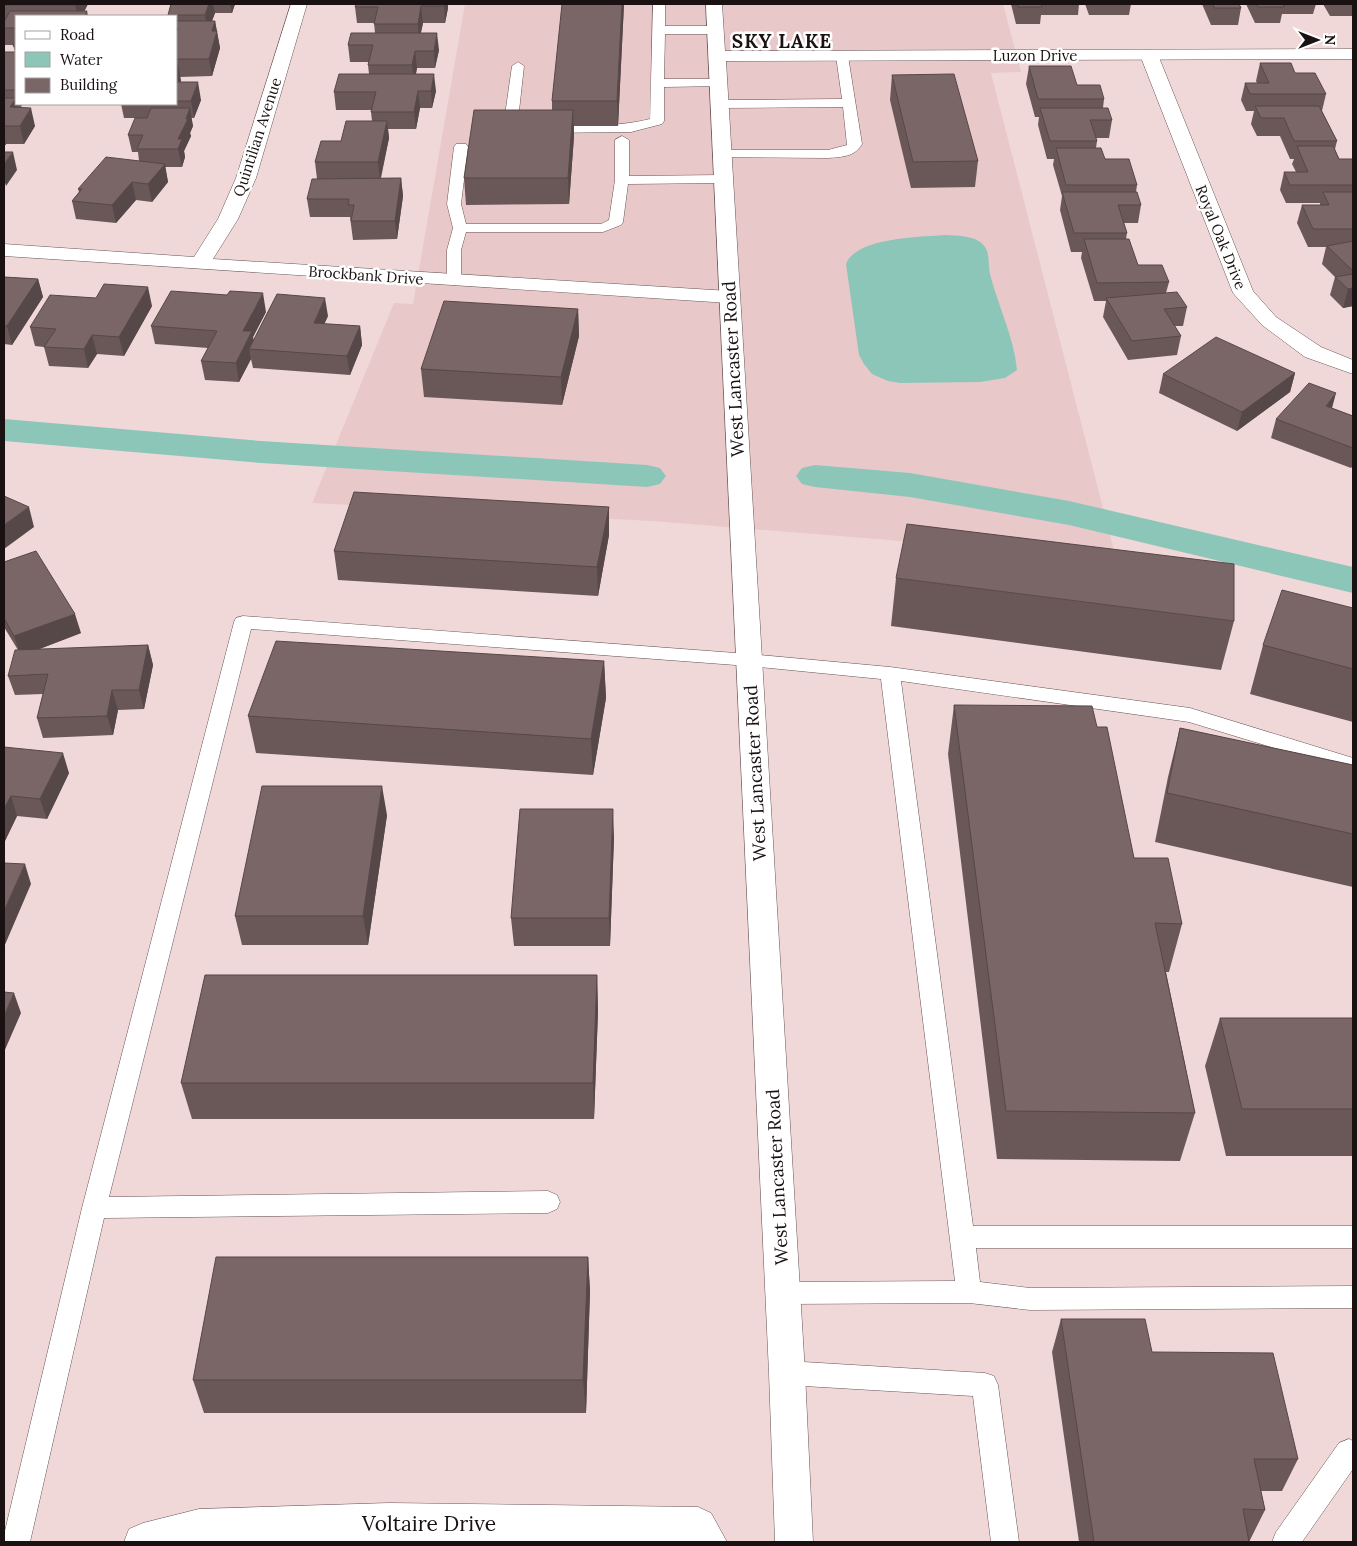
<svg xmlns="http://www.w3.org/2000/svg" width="1357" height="1546" viewBox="0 0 1357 1546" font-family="Lora,serif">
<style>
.built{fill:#e9c8c9}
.water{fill:#8cc6b9}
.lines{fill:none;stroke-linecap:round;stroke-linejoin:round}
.canal{fill:#8cc6b9;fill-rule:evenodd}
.service-casing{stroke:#685455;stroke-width:1}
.minor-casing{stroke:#685455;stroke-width:1}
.tertiary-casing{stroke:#685455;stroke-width:1}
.service{fill:#fff;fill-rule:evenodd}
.minor{fill:#fff;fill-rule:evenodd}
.tertiary{fill:#fff;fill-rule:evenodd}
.wall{fill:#6a5859}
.shaded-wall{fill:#564748}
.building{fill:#7b6667;stroke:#564748}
.labels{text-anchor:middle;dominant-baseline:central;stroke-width:5;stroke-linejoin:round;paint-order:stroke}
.far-street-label{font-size:15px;fill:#1a1212;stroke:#fff}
.street-label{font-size:18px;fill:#1a1212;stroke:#fff}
.far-district-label{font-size:19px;font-weight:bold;letter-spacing:1px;fill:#1a1212;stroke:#fff}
.near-street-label{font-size:21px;fill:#1a1212;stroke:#fff}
</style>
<rect width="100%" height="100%" fill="#f0d8d9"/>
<path class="built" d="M465,4H1003L1021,72L991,73L1119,570L1013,553L889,540L652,521L312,503L394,303L413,304Z"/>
<path class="water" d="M946,235C958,236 977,235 985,247C990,254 988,266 990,274C998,306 1014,337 1017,370L1005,378L980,382L900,383L888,381L872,374L864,364L859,355L846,264C856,237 921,237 946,235Z"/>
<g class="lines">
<path class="canal" d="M4,419L261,441L647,465L660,468L666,476L660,484L647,487L261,463L4,441Z
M815,465L910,473L1069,501L1353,567V593L1069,525L910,497L815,487L802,484L796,476L802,468Z"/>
<g class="service-casing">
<path id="service" d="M653,4H665V26H716L722,30L716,34H665L664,79H718L724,83L723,86L664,87V121L662,124L631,132L539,133L506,125L504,122L512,66L518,62L524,66L518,120C552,128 616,128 650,119Z
M842,52L848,56L862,144C855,157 841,157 828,158L717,157L715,154L717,151L722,150H828L847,145L843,107L719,108L712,104L719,100L842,99L836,56Z
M622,136L629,140V176L723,175L730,179L723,183L628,184L623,222L621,225L603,232H466L461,250V280L459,283H449L447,280V250L453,228L447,204L454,147L456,144H466L468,147L461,204L466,224H601L609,220L615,180V140Z
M243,616L749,654L890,667L1190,708L1353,758V772L1189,722L901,681L973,1226H1353V1248H976L980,1282L1030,1288L1353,1286V1308L1030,1310L969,1303L783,1304L774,1301L770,1293L774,1285L783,1282L955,1281L881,679L749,666L251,629L109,1197L548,1191L557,1195L560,1202L557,1209L548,1213L104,1218L30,1542H4V1535L82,1208L234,622L236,618Z
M787,1361L985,1373L994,1376L998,1385L1019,1542H991L973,1396L787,1385L778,1382L774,1373L778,1364Z
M1349,1439L1353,1441V1469L1302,1542H1272L1276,1532L1339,1443Z"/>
</g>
<g class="minor-casing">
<path id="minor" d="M291,4H307L256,178L238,219L213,259L729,291L736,293L739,297L736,301L729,303L4,256V244L194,257L218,219L236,178Z
M1149,50L1155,51L1158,55L1253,291L1276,317L1321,347L1353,360V374L1305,357L1262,325L1233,293L1140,55L1143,51Z"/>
</g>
<g class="tertiary-casing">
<path id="tertiary" d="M706,4H722L725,51L1353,49V59L726,61L805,1373L813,1542H775L769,1373Z
M389,1503L698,1507L711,1513L727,1542H124L129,1529L143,1523L199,1509Z"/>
</g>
<use href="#service" class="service"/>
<use href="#minor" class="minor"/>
<use href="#tertiary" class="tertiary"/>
</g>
<path class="wall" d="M4,4H88L84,11L16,16V104H23L21,107L35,126L24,144H6L4,147V52H15L13,45H4Z
M171,4H235L232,13H215L212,21H215L220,48L212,76L180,77L181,81L180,82L201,100L194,118H191L193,126L190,133L191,136L184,151L185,157L182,167H165L168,182L152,202L136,200L116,223L76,219L72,201L79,192L78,189L139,161L138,152H132L128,135L147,118H124L121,104H176V16H168V15Z
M448,4V8L445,23H423L421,33L439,50L435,68H417L416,74L436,91L432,108H420L416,129H388L389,138L381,178H401L403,196L397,239L353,240L350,217H310L307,199L317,179L315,162L341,141L372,121L371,112V110H336L334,92L369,74L368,65L369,62H350L348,45L375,33L374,23H357L355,7Z
M624,4L618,126H574V136L569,204L466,205L464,178L552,110V101Z
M1011,4H1079L1078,15H1041L1040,24H1016Z
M1085,4H1131L1129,15H1089Z
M1202,4H1239L1241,8L1238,25H1211Z
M1246,4H1316L1313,14H1282L1280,23H1255Z
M1323,4H1353V16H1330Z
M1260,63L1295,73L1326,94L1322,111L1337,141L1335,149L1339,159H1353V306L1343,308L1330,295L1335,277L1322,264L1326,247H1308L1297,223L1302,205H1320V203H1286L1280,190L1284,172H1296L1292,164L1294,159H1290L1280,136H1257L1251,124L1254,111H1246L1241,100L1245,83H1257L1256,81Z
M1029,66L1077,85L1104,99L1103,108L1112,120L1109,138H1095L1097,141L1096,148L1105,159L1137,185L1136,192L1141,205L1138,223H1124L1127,233L1126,239L1138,265L1169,282L1166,293L1187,307L1183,326H1175L1181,336L1177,355L1128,360L1103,317L1106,301H1094L1081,258L1082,252H1071L1060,210L1062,196L1053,165L1054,159H1047L1038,125L1039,117H1035L1026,84Z
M892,75L978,161L975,187L911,188L890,100Z
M4,277L38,279L43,297L12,345L4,344Z
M152,306L124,356L97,354L88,368L49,366L44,347L35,346L30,327Z
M578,309L579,336L562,405L424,397L421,369Z
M266,312L253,337L254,341L328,316L324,324L360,326L362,345L350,375L253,368L251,359L239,382L205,380L201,361L208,348L155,344L151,326Z
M1295,373L1290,392L1237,431L1159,393L1163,374Z
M1332,408L1353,416V466L1351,468L1271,438L1276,419Z
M609,507V535L598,596L338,580L334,551Z
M4,562L81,633L37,650L148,645L153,665L144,709L118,710L113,735L43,738L37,718L43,694L15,695L8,676L18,650L4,627Z
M896,578L1234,621L1221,670L891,626Z
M1353,608V722L1250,694L1263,645Z
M604,661L606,698L593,775L256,753L248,716Z
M954,705L1097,727L1134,858L1182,924L1169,972H1166L1195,1113L1180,1161L997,1159L948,754Z
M1180,728L1353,765V887L1155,842L1168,777Z
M4,747L69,773L47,819L17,816L4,843Z
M387,815L368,945H242L235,916Z
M614,837L610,946H514L511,918Z
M597,975L598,1011L594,1119H192L181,1083Z
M1220,1018H1353V1156H1226L1205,1066Z
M588,1257L590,1291L586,1413H204L193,1380Z
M1061,1319L1152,1352L1298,1459L1282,1491H1261L1265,1510L1249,1542H1079L1052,1352Z"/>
<path class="shaded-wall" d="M76,4H88L82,16H78L75,5Z
M209,4H213L215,13L208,31L205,15Z
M230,4H235L232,13Z
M444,4H448V8L445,23Z
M622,4H624L618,126L617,101Z
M421,6L423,23L419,40L418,24Z
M87,11L88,16H85Z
M215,21L220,48L212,76L209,59L212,31Z
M437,33L439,50L435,68L434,51Z
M415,51L417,68L414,82L412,65Z
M178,64L181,81L177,90L176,100V67Z
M434,74L436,91L432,108L431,91Z
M198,82L201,100L194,118L191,101Z
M418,91L420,108L416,129L414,112Z
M16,98V104H17L20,116L10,107Z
M31,108L35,126L24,144L20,126Z
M190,108L193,126L190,133L191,136L184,151L185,157L182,167L178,149V139Z
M573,110L574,136L569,204L568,178Z
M387,121L389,138L380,180L378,162Z
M4,136L6,144L4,147Z
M13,152L17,170L6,186L4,179V164Z
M165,164L168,182L152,202L148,184Z
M401,178L403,196L397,239L395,221Z
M132,182L136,200L116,223L112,205Z
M38,279L43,297L12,345L7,326Z
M148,287L152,306L124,356L119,337Z
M1353,288V306L1343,308L1348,289Z
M263,293L266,312L253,337L255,350L249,349L251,359L239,382L236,363L243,331Z
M325,298L328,316L316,342L314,323Z
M578,309L579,336L562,405L561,377Z
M360,326L362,345L350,375L347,356Z
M92,335L97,354L88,368L84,349Z
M1295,373L1290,392L1237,431L1242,412Z
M1336,393L1331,412L1326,406Z
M29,507L34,527L4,549V525Z
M609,507V535L598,596L597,567Z
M75,614L81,633L21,656L14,636Z
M148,645L153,665L144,709L139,690Z
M604,661L606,698L593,775L591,739Z
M112,690L118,710L113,735L107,716Z
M63,753L69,773L47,819L40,799Z
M382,786L387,815L368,945L363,916Z
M11,796L17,816L4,843V809Z
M613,809L614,837L610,946L609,918Z
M25,864L31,884L4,947V911Z
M597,975L598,1011L594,1119L593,1083Z
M14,993L21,1013L4,1052V1016Z
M588,1257L590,1291L586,1413L583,1380Z"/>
<path class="building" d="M4,4H76L75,5H4Z
M171,4H209L205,15H168Z
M356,4H444V6H421L418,24H374L378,7H355Z
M562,4H622L617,101H552Z
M1018,4H1041L1042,7H1018Z
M1213,4H1239L1241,8H1214Z
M1257,4H1283L1284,7H1258Z
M10,11H87L85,16H16V28H4V22Z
M176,21H215L212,31H217L209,59H176V31H177L178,28H176Z
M351,33H437L434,51H415L412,65H368L373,45H348Z
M16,40V46H13Z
M4,52H16V90H4Z
M1260,63H1291L1295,73H1315L1326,94H1250L1245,83H1269Z
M1029,66H1071L1077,85H1100L1104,99H1038Z
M339,74H434L431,91H418L414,112H371L376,92H334Z
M954,74L978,161L913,162L892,75Z
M176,82H198L191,101H176Z
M4,98H16L10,107L31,108L20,126H4Z
M1255,106H1319L1337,141H1294L1284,118H1261Z
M151,108H190L186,119H188L178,139H182L178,149H137L143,135H128L135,118H147Z
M1040,108H1108L1112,120H1090L1097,141H1050Z
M474,110H573L568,178H464Z
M346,121H387L378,162H315L321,141H341Z
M1297,146H1333L1339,159H1353V185H1290L1284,172H1308Z
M1056,148H1101L1105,159H1129L1137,185H1066Z
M4,152H13L4,164Z
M106,157L165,164L148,184L132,182L112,205L72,201L82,189H78Z
M401,178L395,221H351L354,205H348L349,199H307L312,179Z
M1062,192H1137L1141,205H1118L1127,233H1074Z
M1323,192H1353V229H1313L1302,205H1329Z
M1084,239H1129L1138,265H1162L1169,282L1097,283Z
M1353,241V271L1327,246Z
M1353,274V288L1348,289L1335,277Z
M4,277L38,279L7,326H4Z
M104,284L148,287L119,337L92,335L84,349L44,347L56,329L30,327L50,295L96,298Z
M171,291L227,295L230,291L263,293L243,331H252L236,363L201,361L217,331L151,326Z
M1177,292L1187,307L1164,309L1181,336L1132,341L1106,298Z
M277,294L325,298L314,323L360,326L347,356L249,349Z
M444,301L578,309L561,377L421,369Z
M1216,337L1295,373L1242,412L1163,374Z
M1309,383L1336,393L1326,406L1353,416V448L1276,419Z
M354,492L609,507L597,567L334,551Z
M4,496L29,507L4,525Z
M907,524L1234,564V621L896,578Z
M36,551L75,614L14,636L4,618V562Z
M1282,590L1353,608V669L1263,645Z
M276,641L604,661L591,739L248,716Z
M148,645L139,690H112L107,716L37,718L48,674L8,676L15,650Z
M954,705L1092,706L1097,727H1107L1134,858H1168L1182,924L1155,923L1195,1113L1006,1111Z
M1180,728L1353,765V834L1167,793Z
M4,747L63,753L40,799L11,796L4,809Z
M262,786H382L363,916H235Z
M520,809H613L609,918H511Z
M4,863L25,864L4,911Z
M205,975H597L593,1083H181Z
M4,992L14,993L4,1016Z
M1220,1018H1353V1109H1242Z
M216,1257H588L583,1380H193Z
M1061,1319H1145L1152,1352L1273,1353L1298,1459H1254L1265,1510L1243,1509L1249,1542H1094Z"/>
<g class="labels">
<g class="far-street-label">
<text x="1035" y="55">Luzon Drive</text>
<text transform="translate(257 137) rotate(-72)">Quintilian Avenue</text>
<text transform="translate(1221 237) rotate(68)">Royal Oak Drive</text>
<text transform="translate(366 275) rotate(4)">Brockbank Drive</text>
</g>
<g class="street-label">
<text transform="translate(733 369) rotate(-93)">West Lancaster Road</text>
<text transform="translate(755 773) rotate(-93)">West Lancaster Road</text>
<text transform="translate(777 1177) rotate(-93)">West Lancaster Road</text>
</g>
<g class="far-district-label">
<text x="782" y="41">SKY LAKE</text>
</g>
<g class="near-street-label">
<text x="429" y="1523">Voltaire Drive</text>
</g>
</g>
<rect width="1357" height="1546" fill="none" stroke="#1a1212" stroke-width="10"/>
<rect x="15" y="15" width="162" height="90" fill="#ffffff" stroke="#a3a0a0"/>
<rect x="25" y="31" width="25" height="8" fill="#ffffff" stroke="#a3a0a0"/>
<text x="60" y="40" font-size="15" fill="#1a1212">Road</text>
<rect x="25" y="52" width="25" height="15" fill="#8cc6b9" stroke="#a3a0a0"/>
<text x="60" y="65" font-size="15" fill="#1a1212">Water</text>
<rect x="25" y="78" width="25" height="15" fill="#7b6667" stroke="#a3a0a0"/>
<text x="60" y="90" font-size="15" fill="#1a1212">Building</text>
<g transform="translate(1317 40) rotate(90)" stroke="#ffffff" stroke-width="4" paint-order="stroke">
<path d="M0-4L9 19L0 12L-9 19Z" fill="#1a1212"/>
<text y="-8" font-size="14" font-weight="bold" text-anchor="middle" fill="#1a1212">N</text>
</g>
</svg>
